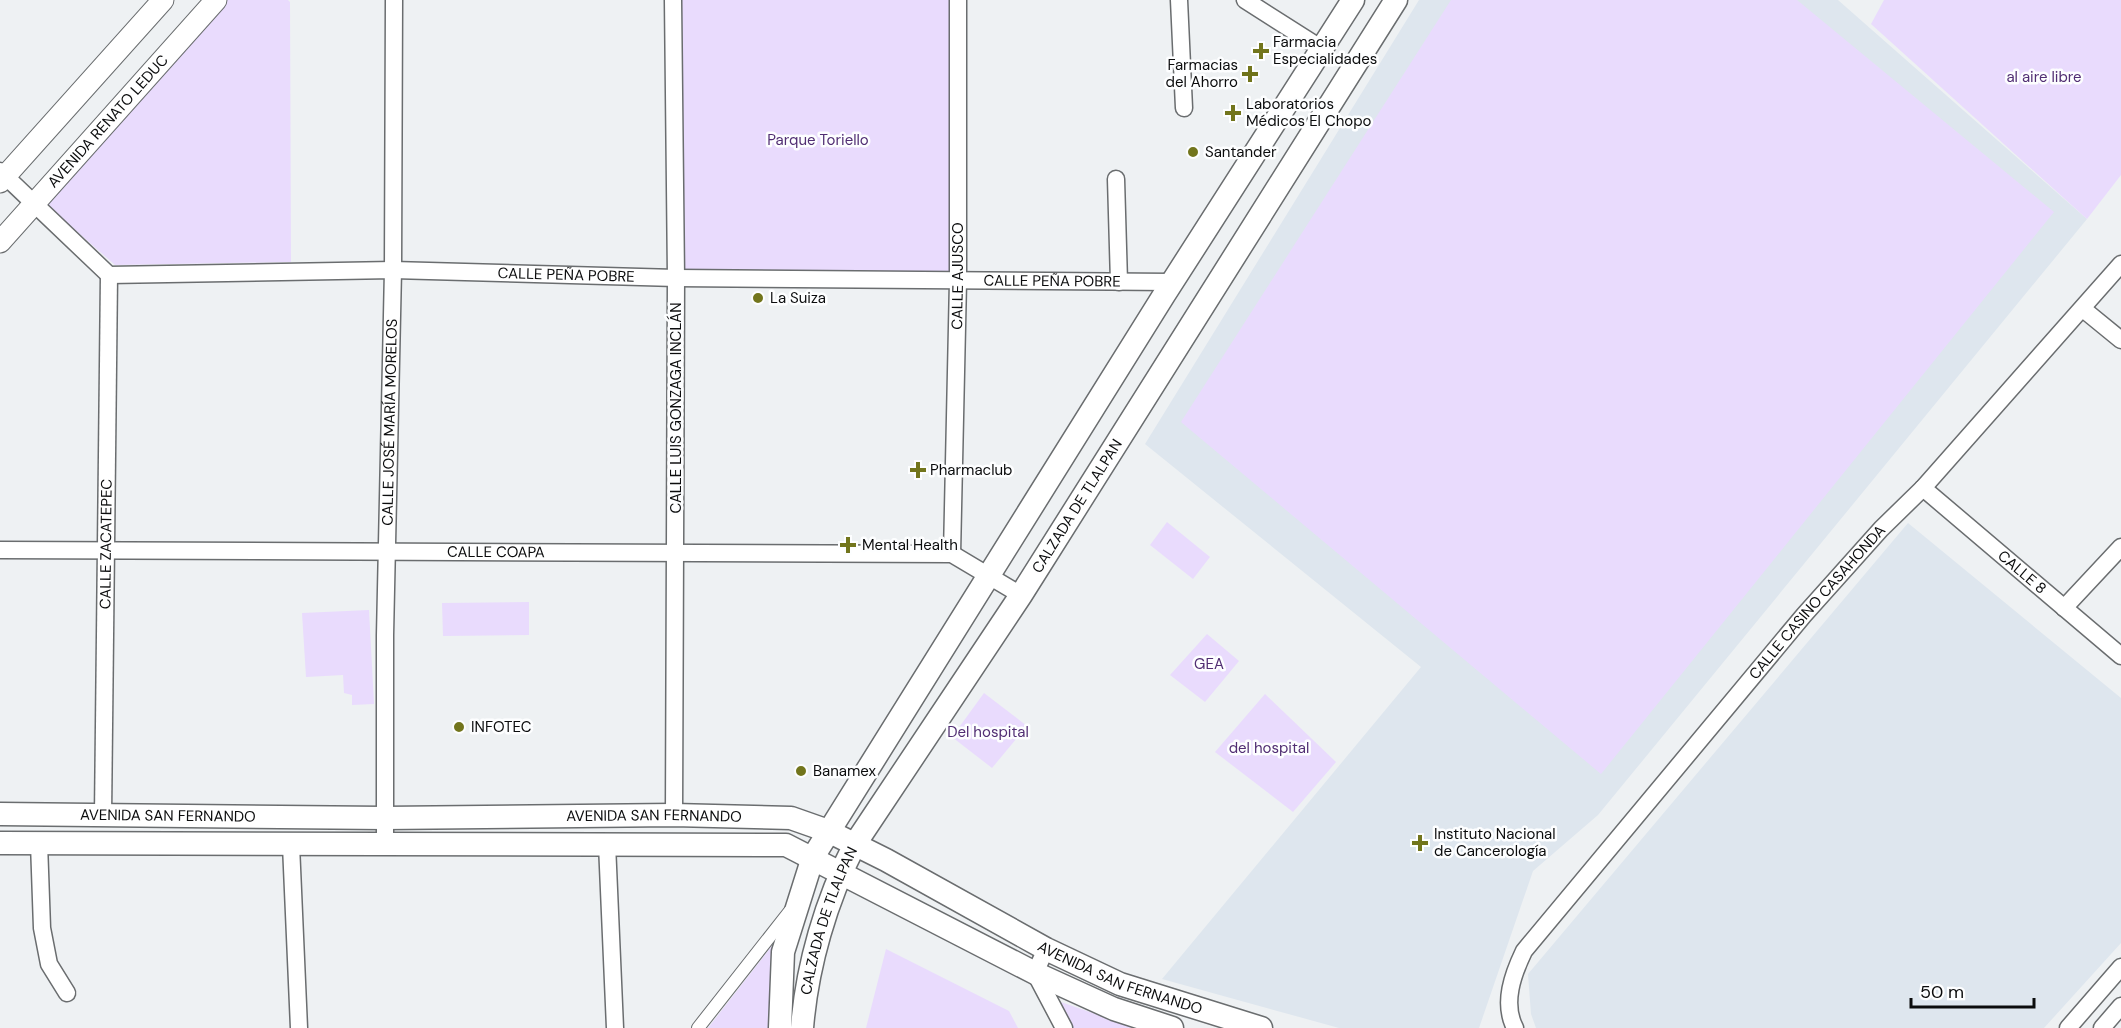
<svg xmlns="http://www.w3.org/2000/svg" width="2121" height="1028" viewBox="0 0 2121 1028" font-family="'DM Sans',sans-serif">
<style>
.built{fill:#dee6ee}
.green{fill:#e9dbfd}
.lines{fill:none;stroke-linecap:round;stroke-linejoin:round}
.pedestrian-casing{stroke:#6a6d6f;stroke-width:14}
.minor-casing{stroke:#6a6d6f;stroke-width:19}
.tertiary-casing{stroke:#6a6d6f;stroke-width:23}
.secondary-casing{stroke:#6a6d6f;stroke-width:25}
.pedestrian{stroke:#fff;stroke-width:12}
.minor{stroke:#fff;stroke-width:16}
.tertiary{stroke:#fff;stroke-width:21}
.secondary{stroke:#fff;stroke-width:22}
.poi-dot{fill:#72751c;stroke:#fdfeff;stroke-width:2}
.labels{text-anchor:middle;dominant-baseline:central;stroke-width:5;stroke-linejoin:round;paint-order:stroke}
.poi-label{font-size:15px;fill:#0b0c0d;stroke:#fdfeff;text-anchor:start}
.park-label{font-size:15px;fill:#512e73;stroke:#fdfeff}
.street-label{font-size:15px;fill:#0b0c0d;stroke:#fdfeff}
</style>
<rect width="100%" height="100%" fill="#eef1f3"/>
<path class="built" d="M1419,0H1838L2087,219L1598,815L1533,871L1479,1028H1339L1162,979L1421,667L1145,444Z
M1908,523L2121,698V943L2044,1028H1536L1531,1014L1528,974Z"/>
<path class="green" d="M223,0H288L290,2L291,262L115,265L42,201Z
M673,0H958V281L676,278Z
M1451,0H1797L2054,212L1601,774L1181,422Z
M1884,0H2121V175L2087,219L1871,24Z
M1167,522L1210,557L1193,579L1150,545Z
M529,602V635L443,636L442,603Z
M369,610L374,704L352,705V695L344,693L343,675L306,677L302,613Z
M1207,634L1239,661L1205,702L1170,675Z
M984,693L1027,726L992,768L952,737Z
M1265,694L1336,762L1293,812L1215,752Z
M774,943L776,1028H708Z
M886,949L1009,1011L1018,1028H866Z
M1058,1001L1136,1028H1072Z"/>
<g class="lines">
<g class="pedestrian-casing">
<path id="pedestrian" d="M698,1028L790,911"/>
</g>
<g class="minor-casing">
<g id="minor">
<path d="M673,0L676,278L674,815"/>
<path d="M1179,0L1184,108"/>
<path d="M1245,0L1322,49"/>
<path id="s1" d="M0,171L109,275L393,270L676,278L1172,282"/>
<path d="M1116,179L1119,282"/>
<path d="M2083,309L2121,340"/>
<path id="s2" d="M1923,488L2121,656"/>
<path id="s3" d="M0,550L952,554L1021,595"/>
<path id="s4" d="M952,554L958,281V0"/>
<path d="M2064,608L2121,547"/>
<path id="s5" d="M103,816L109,275"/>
<path d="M39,843L42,928L49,964L67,993"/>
<path id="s6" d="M385,844V635L393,270L394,0"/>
<path d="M607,844L615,1028"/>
<path d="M291,845L299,1028"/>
<path d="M1046,949L1035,973L1064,1028"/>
<path id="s7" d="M1515,1028C1502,1003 1513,974 1524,951L1804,615L1881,529L1923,488L2121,264"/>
<path d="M2068,1028L2121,967"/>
<path d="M2102,1028L2121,1006"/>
</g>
</g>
<g class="tertiary-casing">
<g id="tertiary">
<path d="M0,182L163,0"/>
<path id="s8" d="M0,242L216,0"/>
</g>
</g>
<g class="secondary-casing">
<g id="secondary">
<path id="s9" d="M0,814L384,818L674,815L791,818L828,831L886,860L1046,949L1120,984L1261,1028"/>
<path d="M0,843L786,845L1035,973L1114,1009L1172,1028"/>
<path d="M780,1028L783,952L813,857L1164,295L1353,0"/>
<path id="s10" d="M802,1028C807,966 826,900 855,844L1021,595L1396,0"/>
</g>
</g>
<use href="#pedestrian" class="pedestrian"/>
<use href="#minor" class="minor"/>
<use href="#tertiary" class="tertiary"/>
<use href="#secondary" class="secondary"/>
</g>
<g class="poi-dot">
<path d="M1258 42h6v6h6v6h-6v6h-6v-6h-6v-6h6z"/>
<path d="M1247 65h6v6h6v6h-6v6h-6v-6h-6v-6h6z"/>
<path d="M1230 104h6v6h6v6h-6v6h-6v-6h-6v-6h6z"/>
<circle cx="1193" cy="152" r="6"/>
<circle cx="758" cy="298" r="6"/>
<path d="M915 461h6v6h6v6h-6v6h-6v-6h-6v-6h6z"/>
<path d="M845 536h6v6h6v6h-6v6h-6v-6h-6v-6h6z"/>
<circle cx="459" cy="727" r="6"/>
<circle cx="801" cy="771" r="6"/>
<path d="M1417 834h6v6h6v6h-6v6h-6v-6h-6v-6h6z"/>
</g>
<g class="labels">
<g class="poi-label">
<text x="1273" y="42">Farmacia<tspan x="1273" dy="17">Especialidades</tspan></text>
<text x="1238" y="65" text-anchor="end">Farmacias<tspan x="1238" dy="17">del Ahorro</tspan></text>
<text x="1246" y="104">Laboratorios<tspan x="1246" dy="17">Médicos El Chopo</tspan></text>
<text x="1205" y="152">Santander</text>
<text x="770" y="298">La Suiza</text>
<text x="930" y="470">Pharmaclub</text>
<text x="862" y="545">Mental Health</text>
<text x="471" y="727">INFOTEC</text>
<text x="813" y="771">Banamex</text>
<text x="1434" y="834">Instituto Nacional<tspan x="1434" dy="17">de Cancerología</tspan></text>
</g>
<g class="park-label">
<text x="2044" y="77">al aire libre</text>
<text x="818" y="140">Parque Toriello</text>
<text x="1209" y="664">GEA</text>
<text x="988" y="732">Del hospital</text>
<text x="1269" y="748">del hospital</text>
</g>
<g class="street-label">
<text stroke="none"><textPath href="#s8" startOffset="162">AVENIDA RENATO LEDUC</textPath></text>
<text stroke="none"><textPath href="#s1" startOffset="608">CALLE PEÑA POBRE</textPath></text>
<text stroke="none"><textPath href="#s4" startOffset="278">CALLE AJUSCO</textPath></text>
<text stroke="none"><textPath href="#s1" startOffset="1094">CALLE PEÑA POBRE</textPath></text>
<text transform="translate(676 408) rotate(-90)">CALLE LUIS GONZAGA INCLÁN</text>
<text stroke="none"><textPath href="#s6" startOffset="422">CALLE JOSÉ MARÍA MORELOS</textPath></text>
<text stroke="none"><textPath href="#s10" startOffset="597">CALZADA DE TLALPAN</textPath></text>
<text stroke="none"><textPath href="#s5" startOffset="272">CALLE ZACATEPEC</textPath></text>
<text stroke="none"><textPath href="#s3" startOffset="496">CALLE COAPA</textPath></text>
<text stroke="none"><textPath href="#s2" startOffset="130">CALLE 8</textPath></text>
<text stroke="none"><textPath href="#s7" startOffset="536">CALLE CASINO CASAHONDA</textPath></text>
<text stroke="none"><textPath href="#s9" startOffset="168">AVENIDA SAN FERNANDO</textPath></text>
<text stroke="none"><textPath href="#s9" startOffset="654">AVENIDA SAN FERNANDO</textPath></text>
<text stroke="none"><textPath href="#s10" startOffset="111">CALZADA DE TLALPAN</textPath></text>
<text stroke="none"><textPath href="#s9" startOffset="1158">AVENIDA SAN FERNANDO</textPath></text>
</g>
</g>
<path d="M1911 998v9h123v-9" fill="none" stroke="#0b0c0d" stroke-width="3"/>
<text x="1920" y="998" font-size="18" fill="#0b0c0d" stroke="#fdfeff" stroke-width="4.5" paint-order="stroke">50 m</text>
</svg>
